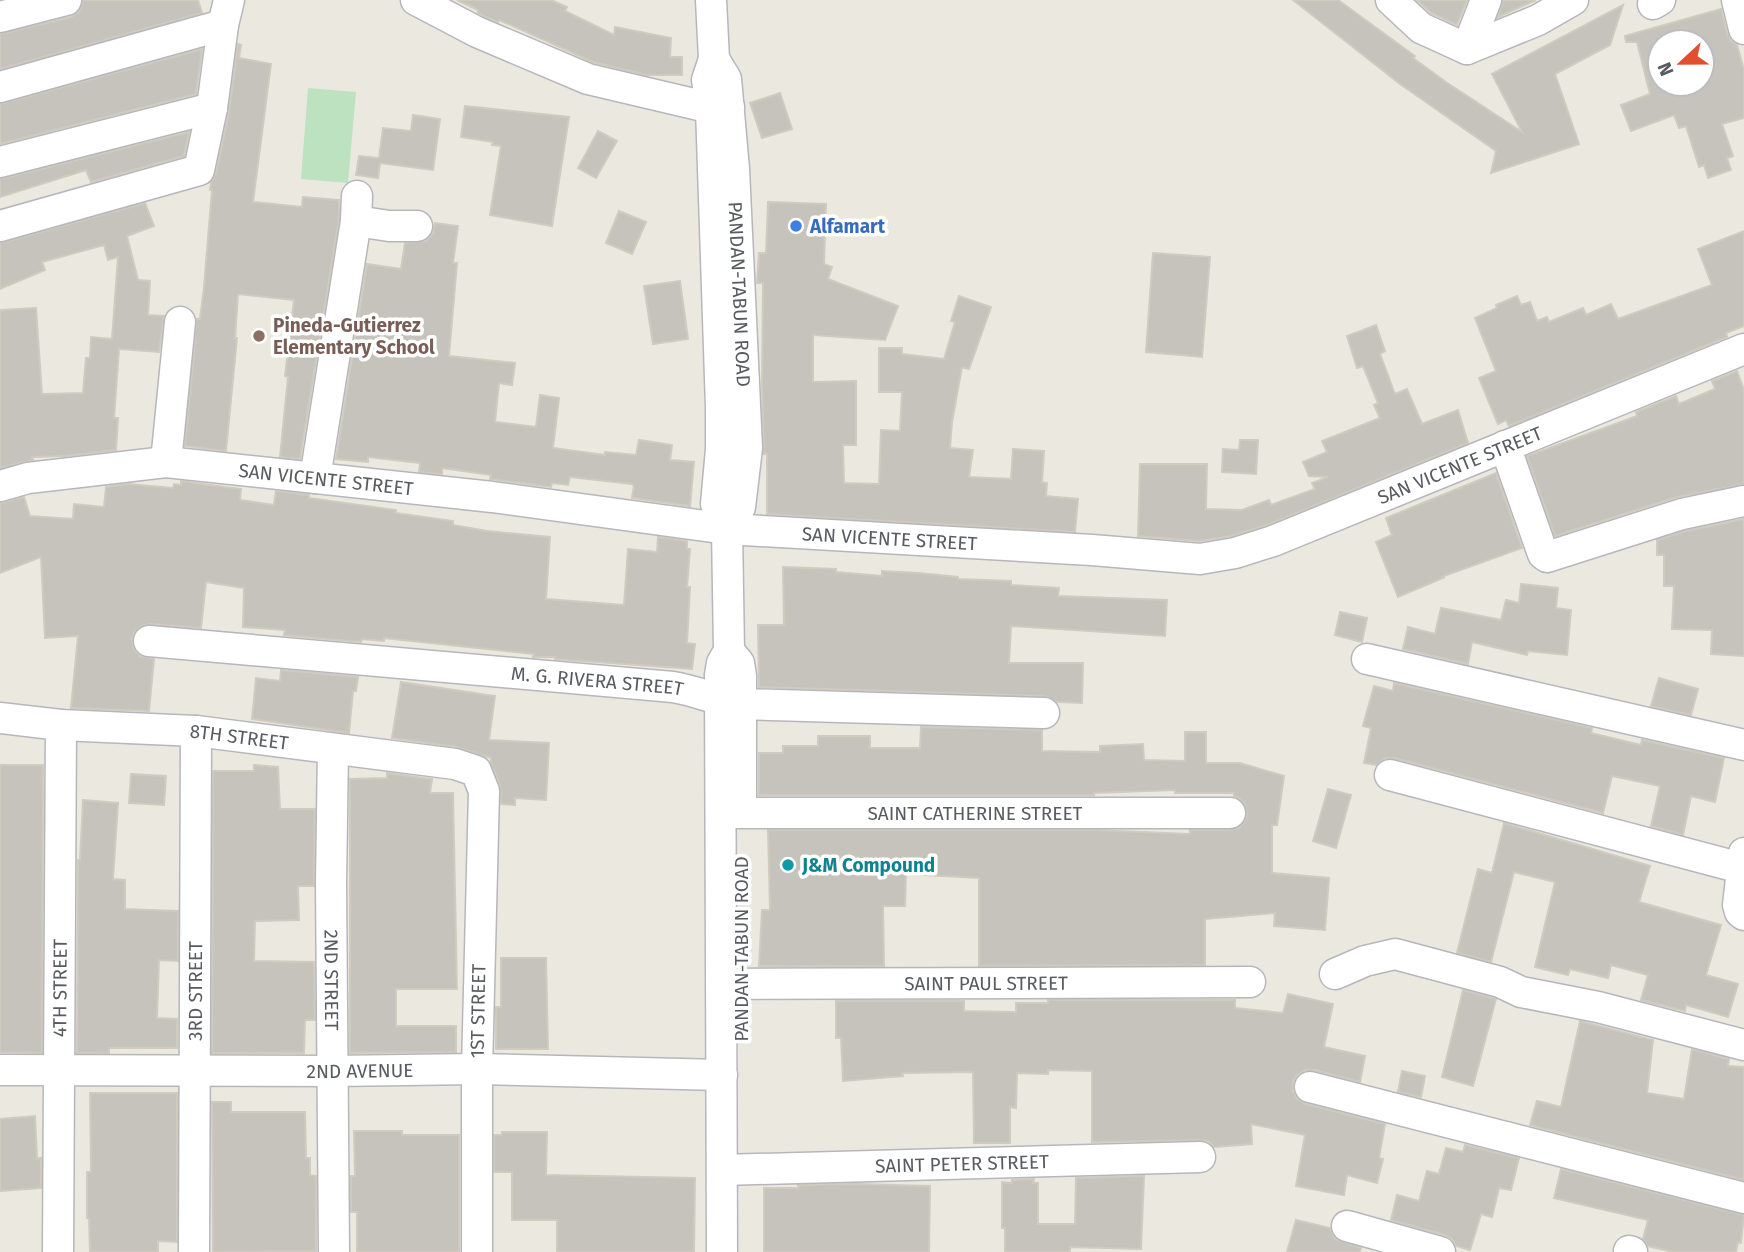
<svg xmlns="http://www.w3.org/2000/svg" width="1744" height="1252" viewBox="0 0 1744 1252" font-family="'Fira Sans',sans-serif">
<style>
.green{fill:#bce2c0}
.building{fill:#c6c3bd;stroke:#cfcbbe;stroke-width:2;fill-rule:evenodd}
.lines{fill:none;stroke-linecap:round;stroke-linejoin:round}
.minor-casing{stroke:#b5b7bc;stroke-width:33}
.minor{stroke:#fff;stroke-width:30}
.shop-dot{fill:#3f7fe0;stroke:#fff;stroke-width:2.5}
.education-dot{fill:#8d6e63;stroke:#fff;stroke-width:2.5}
.culture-dot{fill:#0f9aa8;stroke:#fff;stroke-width:2.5}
.labels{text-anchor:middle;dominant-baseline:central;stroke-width:7;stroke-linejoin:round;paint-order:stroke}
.shop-label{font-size:19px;font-weight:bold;fill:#366cbe;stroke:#fff;text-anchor:start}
.street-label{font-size:19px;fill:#585b60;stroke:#fff}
.education-label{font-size:19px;font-weight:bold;fill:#785e54;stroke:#fff;text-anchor:start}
.culture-label{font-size:19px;font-weight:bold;fill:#0d838f;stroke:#fff;text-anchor:start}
</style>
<rect width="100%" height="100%" fill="#ebe9df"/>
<path class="green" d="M308,88L356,92L348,183L301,179Z"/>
<path class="building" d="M83,0H198L202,13L0,69V34L71,17L79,12Z
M457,0H551L567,7L565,11L614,35L615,27L671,38L670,57H682V75H646L593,62L499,20L498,22L484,16L478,13V10Z
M1293,0H1338L1415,56L1413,58L1446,82L1522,132L1492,74L1623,5L1610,45L1555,74L1579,144L1491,173L1496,151L1400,84Z
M1417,0H1467L1457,25L1431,13Z
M1503,0H1536L1498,17Z
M1721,9L1727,33L1731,41L1737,45L1744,70V118L1722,124L1733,156L1727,158L1731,170L1708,178L1704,165L1699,167L1686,126L1679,128L1674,115L1631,131L1621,105L1650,94L1637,42H1626L1625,36ZM1660,42H1702V84H1660Z
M238,44L241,45L239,58L271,64L253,202L302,207L303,197L339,200V219L300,459L280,457L288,377L285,376L294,300L238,294L235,338H237L226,451L185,446L197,319H200L204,287L212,190H210L211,183L216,174L229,112Z
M202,49L196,94L0,144V104Z
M780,93L792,129L762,138L750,103Z
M465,106L569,117L552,226L490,215L501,146L492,145L493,142L461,137Z
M413,115L440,119L433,170L380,163L378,178L356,175L359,156L379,158L383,128L411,131Z
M598,131L617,141L596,178L578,168Z
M189,132L184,156L91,182L86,170L0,197V179Z
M768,202L826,204L824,264L832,267L828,279L898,306L885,340L813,335V382L856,381V445H843L844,483L879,484L881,430L900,431L902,392H879V348H902V354L944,359L955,322L951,321L959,296L991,307L969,369L962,367L952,422L950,448L973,450L969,477L1011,479L1013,449L1044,451L1042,482L1047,483L1046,496L1078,499L1075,532L767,514V454H764L762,386L763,283H757L759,253H766Z
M145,203L154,226L127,236L138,280L150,281L148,315L164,316L159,352L119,349L114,418H118L116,450L65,456L32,457L33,460L0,468V310L36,308L42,394L83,393L86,358H90L91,337L112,339L118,257L108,260L104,245L42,262L45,270L0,289V243Z
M619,211L646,222L632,254L606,243Z
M435,223L458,226L453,263H457L449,356L515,363L512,385L499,383L495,422L536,427L540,395L559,398L553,448L605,455V452L636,455L639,440L672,445L670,460L694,462L690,506L632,498L634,486L632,484L570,477L568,485L552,483L551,487L490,479L491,475L442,468V474L419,472L420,463L368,457V462L336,459L367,264L401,269L405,243L426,241L433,233Z
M1744,231V326L1726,333L1727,337L1509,426L1506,420L1498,424L1479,378L1496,371L1475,318L1497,308L1496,305L1517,296L1521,305L1530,302L1537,321L1547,317L1549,322L1583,308L1586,315L1611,304L1618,319L1712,285L1698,249Z
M1153,253L1210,257L1202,357L1146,352Z
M680,281L688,339L653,344L644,286Z
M1376,325L1385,351L1380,354L1395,394L1407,389L1422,424L1458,410L1468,443L1267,525L1231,536L1199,541L1138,536L1140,464H1207L1206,509L1242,510L1269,500L1271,505L1315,489L1312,483L1328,477L1309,476L1303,462L1327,452L1322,441L1380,418L1374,405L1378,403L1363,366L1357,368L1347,336Z
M1737,371L1744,390V484L1677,497L1555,536L1527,456L1637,416L1636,412L1676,396L1679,404L1715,389L1712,381Z
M1240,440H1258L1256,474L1222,472L1223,449L1239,450Z
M1496,473L1522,548L1441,577H1445L1398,597L1376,542L1392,535L1386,518Z
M181,481L241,489L240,500L274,505L276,491L309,495V498L396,510V513L453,521V525L487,531L550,537L546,599L624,605L628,549L657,552L658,537L687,541V549H690L687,587H690L687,643L695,644L692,669L555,659V657H533L534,654L384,638V641L362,639L361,642L284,635L285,630L243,627L244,588L206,582L201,628L150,624L141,626L134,632L132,640L134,649L140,656L154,659L149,711L71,708L78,636L45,638L41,557L0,573V503L24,497L30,516L73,519L74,504L104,507L106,487L129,484L173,488L174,484L181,485Z
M1744,519V656L1711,654L1712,630L1672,629L1674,586H1664V555H1657V540L1686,531Z
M783,567L836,569V572L882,576V571L919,573L958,577V579L1011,581V585L1059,588L1058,596L1167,600L1165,636L1011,626L1009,663H1083L1082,703L1057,702L1045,696L759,687L758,625H784Z
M1521,584L1558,588L1556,608L1571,610L1567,655L1528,651L1527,655L1472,642L1468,664L1403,649L1408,627L1435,634L1441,608L1501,620L1506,600L1519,603Z
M1340,612L1367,618L1362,642L1335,635Z
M281,670L358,677L356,691H353L349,733L252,719L256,678L280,681Z
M1659,678L1698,689L1691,715L1651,706Z
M401,682L495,696L489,740L549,743L546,800L515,798V805L501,804L500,785L491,763V758L457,747L392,738Z
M1394,683L1592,728L1591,733L1641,745L1642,740L1724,758L1715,802L1691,796L1683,835L1651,826L1660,786L1612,776L1603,813L1394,758H1385L1376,765L1364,763L1371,728L1363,726L1374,686L1393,691Z
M921,727L1042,730V751L1100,752V746L1143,744L1144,760L1185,761V732H1206V763H1240L1284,776L1277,825H1272V873L1329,878L1325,930L1274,926L1275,913L1205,919V965L979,966V878L906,874L905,906H883L884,966H759L762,910H770L768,830H1094L1190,834V830H1231L1239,828L1245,821L1247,814L1245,805L1239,798L1234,796V793H1175V790L1094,793V795H759V753H783V746H818V736H870V748H920Z
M0,765H43L42,1053L0,1052Z
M254,765L278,767L280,809H315L314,886H298L299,920L255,921L254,961L314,962L315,1020H305L304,1053H212L213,771H254Z
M387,773L432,779L430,793H453L457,989H396V1026H456V1052L350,1053V779L387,778Z
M131,774L166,776L164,805L129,803Z
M1328,789L1351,795L1336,848L1313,841Z
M83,800L118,803L113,879L125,880V909L178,911V961L159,960L157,1018L177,1019V1048H109V1053H77L78,860H80Z
M1504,823L1650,866L1639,902L1721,925L1706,975L1738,984L1728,1017L1686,1005L1685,1011L1641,1000L1648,975L1611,965L1608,978L1570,969L1568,975L1535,967L1555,882L1514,872L1491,962L1457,953L1478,869L1492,873Z
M501,958H546L548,1049H496V1007H501Z
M1463,990L1496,999L1473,1086L1442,1077Z
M1288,994L1333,1004L1324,1047L1365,1056L1360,1082L1314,1070H1306L1297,1075L1293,1082V1091L1297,1099L1306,1104L1385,1124L1379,1158L1383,1159L1377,1183L1347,1175L1344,1195L1296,1186L1305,1135L1251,1124L1252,1144L1214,1147L1208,1141L1200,1140L1092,1142V1071L1048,1070V1074L1017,1073L1016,1108L1010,1107V1143H974L973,1072L902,1073L903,1076L843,1081L841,1038H836V1001H964V1011L1016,1012V1003H1048V1000H1235V1008L1283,1013Z
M1580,1021L1653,1040L1647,1093L1684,1099L1692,1049L1729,1059L1728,1066L1744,1067V1180L1530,1125L1537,1101L1561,1107Z
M1402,1071L1425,1076L1421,1097L1398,1092Z
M90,1093H177V1242L158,1241V1252H90L89,1218H87V1172H91Z
M212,1102H231V1112H305L306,1158H310V1175L316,1176V1251L213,1252Z
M35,1116L37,1158H41V1188L0,1191V1119Z
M354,1131H402V1135H459V1252H357V1212H351V1176H355Z
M502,1132H547L546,1175L695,1178L694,1252H557V1220H512V1172H494V1135H502Z
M1465,1145L1519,1158L1511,1190L1499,1188L1492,1217L1481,1214L1470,1250L1456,1246L1452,1239L1445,1235L1391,1220L1397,1195L1419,1201L1427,1171L1439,1174L1446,1148L1463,1152Z
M1561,1169L1744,1215L1741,1243L1738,1242L1736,1252H1673L1648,1246L1643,1239L1648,1220L1554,1198Z
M1144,1176L1141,1249L1070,1247V1252H1005V1228H1002V1182L1012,1183V1180L1034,1179L1033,1183H1038V1224H1075L1076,1178Z
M857,1184L930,1186L929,1252H764V1188H798V1185Z
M1296,1220L1330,1228L1335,1239L1361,1248L1360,1252H1287Z"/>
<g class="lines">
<g class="minor-casing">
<g id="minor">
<path d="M416,0L477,32L588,79L711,108L729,107"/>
<path id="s1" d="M711,0L714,59L726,79L734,169L747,448L740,507L727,529"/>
<path d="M1391,0L1421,28L1467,49L1538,20L1573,0"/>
<path d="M1737,0L1744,29"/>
<path d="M1653,4L1660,0"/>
<path d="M0,17L66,0"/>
<path d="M1467,49L1486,0"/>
<path d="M714,59L707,80L711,108L721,408V449L716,504L727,529L729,651L722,663L720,675L722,1252"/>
<path d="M0,87L223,25"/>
<path d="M0,162L212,108"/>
<path d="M356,221L389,226H417"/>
<path d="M0,226L199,170L212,108L223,25L229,0"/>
<path d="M1505,446L1543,554L1547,557L1682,514L1744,501"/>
<path d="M166,462L180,322"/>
<path d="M315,478L356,221L357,196"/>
<path id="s2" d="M0,486L28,478L166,462L492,497L727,529L1092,550L1200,559L1235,553L1273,541L1744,349"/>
<path id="s3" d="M149,641L673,687C697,691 718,701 741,704L1044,713"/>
<path d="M729,651L739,663L741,676V800"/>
<path d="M1367,659L1744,745"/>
<path id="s4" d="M0,718L61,725L196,731L455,764L476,771L484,791L477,1069V1252"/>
<path id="s5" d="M333,749L331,884L334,1252"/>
<path d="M1390,775L1741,868"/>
<path id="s6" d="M721,813H1230"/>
<path d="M1744,853L1738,905L1740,912L1744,915"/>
<path d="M1335,974L1365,961L1395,954L1500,982L1521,992L1598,1007L1744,1045"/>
<path id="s7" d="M722,984L1250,982"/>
<path id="s8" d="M0,1070L333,1071L477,1069L722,1075"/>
<path d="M1310,1087L1744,1198"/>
<path id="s9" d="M722,1170L1200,1157"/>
<path d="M1347,1226L1440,1252"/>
<path d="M1629,1251L1632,1252"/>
<path id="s10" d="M58,1252L61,725"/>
<path id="s11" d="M194,1252L196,731"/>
</g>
</g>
<use href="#minor" class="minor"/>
</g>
<circle class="shop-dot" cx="796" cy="226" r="7"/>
<circle class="education-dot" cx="259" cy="336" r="7"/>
<circle class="culture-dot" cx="788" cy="865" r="7"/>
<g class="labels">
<g class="shop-label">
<text x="810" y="226">Alfamart</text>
</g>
<g class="street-label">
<text stroke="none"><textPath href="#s1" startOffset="298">PANDAN-TABUN ROAD</textPath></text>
<text stroke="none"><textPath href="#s2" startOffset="1484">SAN VICENTE STREET</textPath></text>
<text stroke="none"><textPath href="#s2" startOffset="329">SAN VICENTE STREET</textPath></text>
<text stroke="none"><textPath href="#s2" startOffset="896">SAN VICENTE STREET</textPath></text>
<text stroke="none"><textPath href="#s3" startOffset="450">M. G. RIVERA STREET</textPath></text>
<text stroke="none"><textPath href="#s4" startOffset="240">8TH STREET</textPath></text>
<text stroke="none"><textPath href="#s6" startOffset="254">SAINT CATHERINE STREET</textPath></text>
<text transform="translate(741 949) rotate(-90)">PANDAN-TABUN ROAD</text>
<text stroke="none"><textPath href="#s5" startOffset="231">2ND STREET</textPath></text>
<text stroke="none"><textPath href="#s7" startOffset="264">SAINT PAUL STREET</textPath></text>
<text stroke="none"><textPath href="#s10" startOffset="264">4TH STREET</textPath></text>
<text stroke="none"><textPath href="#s11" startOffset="261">3RD STREET</textPath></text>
<text transform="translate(478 1011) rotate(-89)">1ST STREET</text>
<text stroke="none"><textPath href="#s8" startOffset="360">2ND AVENUE</textPath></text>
<text stroke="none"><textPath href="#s9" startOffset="240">SAINT PETER STREET</textPath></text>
</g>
<g class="education-label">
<text x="273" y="325">Pineda-Gutierrez<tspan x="273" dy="22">Elementary School</tspan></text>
</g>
<g class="culture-label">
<text x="802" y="865">J&amp;M Compound</text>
</g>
</g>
<g transform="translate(1681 63) rotate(248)"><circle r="33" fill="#ffffff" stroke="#bcbdbf" stroke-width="2"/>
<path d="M0-5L12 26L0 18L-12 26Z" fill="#e04f30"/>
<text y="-10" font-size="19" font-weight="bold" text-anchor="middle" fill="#585b60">N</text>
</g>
</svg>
